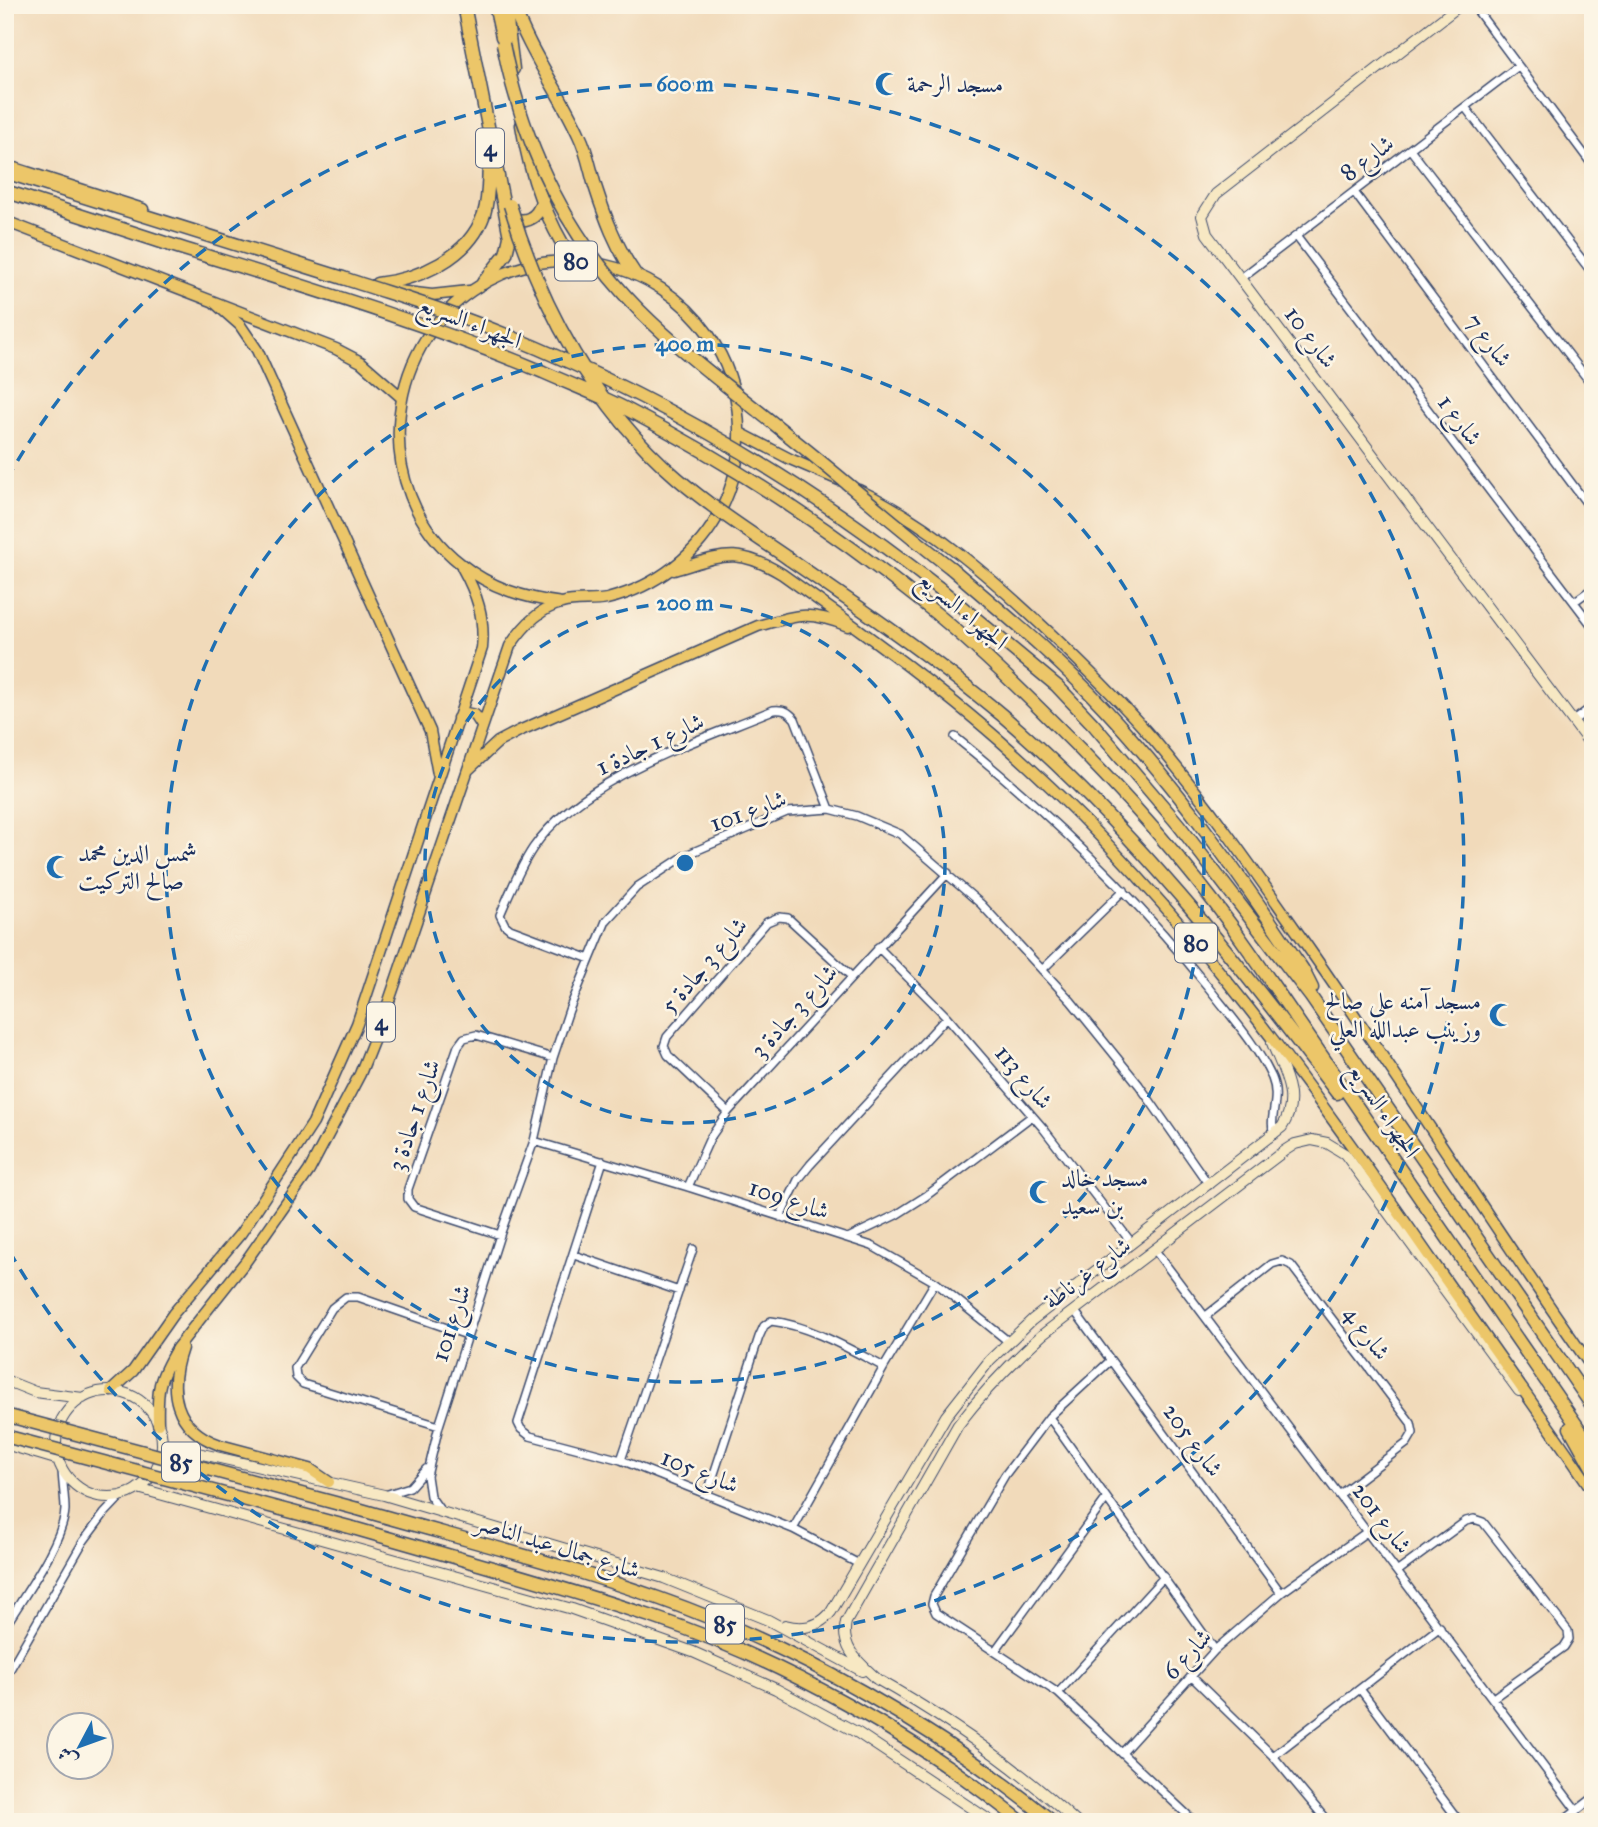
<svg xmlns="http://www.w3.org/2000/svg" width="1598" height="1827" viewBox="0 0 1598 1827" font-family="'IM FELL Great Primer',Amiri,serif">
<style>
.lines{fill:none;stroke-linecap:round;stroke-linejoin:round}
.street-casing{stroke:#3b496c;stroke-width:10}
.secondary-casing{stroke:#3b496c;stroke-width:12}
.primary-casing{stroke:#3b496c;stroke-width:13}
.highway-casing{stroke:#3b496c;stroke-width:15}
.street{stroke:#fff;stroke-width:7}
.secondary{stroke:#f7e8c3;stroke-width:10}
.primary{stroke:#ecc669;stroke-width:10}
.highway{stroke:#ecc669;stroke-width:12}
.highway-bridge-casing{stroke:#3b496c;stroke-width:15;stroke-linecap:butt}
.highway-bridge{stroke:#ecc669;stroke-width:12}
.ring{fill:none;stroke:#1f6fb2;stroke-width:3.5;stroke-dasharray:12 9}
.labels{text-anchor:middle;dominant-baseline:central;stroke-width:5;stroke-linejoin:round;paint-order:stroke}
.shield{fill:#fcf5e5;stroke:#5e6a86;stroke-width:2}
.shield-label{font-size:23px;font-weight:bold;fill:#1b2f5e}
.poi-label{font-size:24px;fill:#1b2f5e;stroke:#fcf5e5;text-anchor:start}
.street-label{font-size:24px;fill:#1b2f5e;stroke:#fcf5e5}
.centre{fill:#1f6fb2;stroke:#fcf5e5;stroke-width:3.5}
.ring-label{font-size:21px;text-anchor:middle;font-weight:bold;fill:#1f6fb2;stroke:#fcf5e5;stroke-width:5;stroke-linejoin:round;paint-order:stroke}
</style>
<rect width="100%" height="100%" fill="#fcf5e5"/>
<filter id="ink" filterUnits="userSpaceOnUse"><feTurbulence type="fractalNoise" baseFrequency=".0143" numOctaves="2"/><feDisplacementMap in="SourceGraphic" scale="14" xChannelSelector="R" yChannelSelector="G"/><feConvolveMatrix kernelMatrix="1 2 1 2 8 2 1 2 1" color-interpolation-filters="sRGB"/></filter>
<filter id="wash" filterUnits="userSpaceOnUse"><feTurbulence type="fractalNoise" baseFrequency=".00686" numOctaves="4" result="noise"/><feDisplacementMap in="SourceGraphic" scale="28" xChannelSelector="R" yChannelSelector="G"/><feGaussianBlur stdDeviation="1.57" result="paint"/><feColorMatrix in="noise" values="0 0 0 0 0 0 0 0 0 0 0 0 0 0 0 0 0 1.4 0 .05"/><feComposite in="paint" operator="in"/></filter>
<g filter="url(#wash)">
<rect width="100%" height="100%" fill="#f1daba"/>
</g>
<g filter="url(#ink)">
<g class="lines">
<g class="street-casing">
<path id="street" d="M1473,5L1593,166
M1465,107L1593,274
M1410,149L1593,386
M1354,192L1593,512
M1296,236L1593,627
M1241,278L1517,67
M1575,601L1593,588
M1573,721L1593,706
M1580,731L1593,721
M955,737C1048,812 1133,893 1208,987C1230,1015 1257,1045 1272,1078C1281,1100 1268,1116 1274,1135
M878,947L947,1017L1043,1128L1131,1242
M590,959L510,929L505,925L500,915C510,892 519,869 533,848C582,777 696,742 773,710C784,709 788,711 795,719L830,809
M1042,970L1124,890
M728,1112L668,1055L664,1046L667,1037L767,922L779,917L788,918L851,976
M534,1141L688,1187L872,1246L935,1282L1009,1342
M603,1161L518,1423L521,1429L530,1436L621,1460L793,1529L859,1564
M688,1187L710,1138L728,1112L948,873
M780,1217L798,1180L810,1165L947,1017
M500,1235L414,1207L408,1199V1189L458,1046L464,1038L476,1035L553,1058
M848,1238L896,1215L926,1196L1032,1116
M1154,1249L1577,1811
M574,1255L679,1291
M1074,1310L1281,1593
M1206,1316L1272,1264L1282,1261L1291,1265L1411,1423L1413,1433L1407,1443L1340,1494
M1110,1361L1049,1417L1005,1475L934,1596L932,1604L936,1613L1058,1693L1195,1822
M1049,1417L1215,1650
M439,1426L303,1384L296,1377L295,1368L332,1308L346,1297H358L467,1335
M621,1460L693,1249
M388,1494L410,1487L426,1469
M707,1495L759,1337L764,1326L771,1321C809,1325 851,1350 884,1367
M440,1510L430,1496L427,1476L439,1426L500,1235L534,1141L553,1058L569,1010L606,921L637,887L686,855L787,812L830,809L857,816L900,834L981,904L1071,1001L1139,1085L1209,1185
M793,1529L884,1367L935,1282
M1398,1571L1466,1521L1474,1519L1483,1522L1568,1631L1569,1639L1564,1647L1493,1698
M5,1627C22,1598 63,1543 65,1510C65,1496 62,1481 62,1467
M995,1651L1106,1499
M1191,1676L1273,1756L1328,1822
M5,1678L83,1542L104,1514L122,1495
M1360,1689L1460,1822
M1058,1693L1164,1577
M1122,1753L1215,1650L1281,1593L1368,1531
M1273,1756L1440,1627
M1562,1822L1593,1798"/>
</g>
<g class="secondary-casing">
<path id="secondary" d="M1460,5L1216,194L1202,216L1207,234L1593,748
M5,1380L35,1392L83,1398
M56 1444a53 53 0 1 1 106 0a53 53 0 1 1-106 0Z
M5,1444L59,1460
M162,1445L384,1495L664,1578L768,1620L862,1671
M138,1488L572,1609L693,1652L776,1689L858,1733L992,1822
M785,1625C803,1630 819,1627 831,1612L946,1416L990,1360L1032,1320L1282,1127C1301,1098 1283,1071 1272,1043
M875,1678C948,1719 1015,1765 1076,1822
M878,1680C860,1663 840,1649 846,1622L958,1425C983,1392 1011,1363 1042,1335L1284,1151L1295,1144L1312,1140L1327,1143L1345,1154L1519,1391"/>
</g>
<g class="primary-casing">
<path id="primary" d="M5,165L143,209
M5,221L336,349L361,362L401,397
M398,291L432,295L469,291
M215,303L240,325L257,350L430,731L438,774
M740,433L790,459L839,480
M859,490C932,525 995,581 1053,636C1088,670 1123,704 1154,740C1204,799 1249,863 1293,926C1396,1071 1490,1223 1593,1369
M674,570C722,556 736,546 782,574C866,634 950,694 1026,764C1188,912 1316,1093 1440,1272C1491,1345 1543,1417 1593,1491
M458,718L466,713L475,715L482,726
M469,769L498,742L519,731L758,626C797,615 809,610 848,626
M182,1348C167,1390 174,1429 220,1445L310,1469L329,1482
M111,1391L133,1371L173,1314L241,1233L313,1123L357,1024L482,648C485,617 477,594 462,567
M158,1424C157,1388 158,1380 177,1348L246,1261L309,1171L360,1074L388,1004L510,646C522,628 539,608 562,603C576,599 592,602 607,599C656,587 699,554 721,510C749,454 744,386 709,335C683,298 645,273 601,264C563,257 524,262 490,280C383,334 366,490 461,564C491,588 524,598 562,603"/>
</g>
<g class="highway-casing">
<path id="highway" d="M464,5L510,237L506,254L483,283
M495,5L502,37
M505,5L513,69
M513,5C529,51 559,91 579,135C587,151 590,169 595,186C605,217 616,247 635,274
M522,125C530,175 545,219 573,261
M5,172L343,278
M5,191L171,245
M508,216C523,225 537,220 542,202
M377,284C419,279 469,258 484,214C489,198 488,181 489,165
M789,559C862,609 935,659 1003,716C1131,826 1236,959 1337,1093
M951,568C1003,613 1057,657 1104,708C1179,789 1242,878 1303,970L1312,988
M939,588L1057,686L1093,724L1178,824L1311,997L1593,1407
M927,606C972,642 1013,682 1053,722C1126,794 1193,869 1251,953L1593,1449
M1570,1428L1593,1469
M358,1509C458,1538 560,1563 658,1598C800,1648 936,1727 1053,1822
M353,1528C453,1557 554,1584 653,1617C782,1660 916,1736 1022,1822"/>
</g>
<use href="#street" class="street"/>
<use href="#secondary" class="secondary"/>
<use href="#primary" class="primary"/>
<use href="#highway" class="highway"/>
<g class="highway-bridge-casing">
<path id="highway-bridge" d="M503,44C523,146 566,236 639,310C687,358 742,397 794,440C847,482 897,527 951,568
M510,205C541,307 595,408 677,478C712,508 751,533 789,559
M171,245C296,284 422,321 543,372C572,385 602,396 630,411C736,466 835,532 927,606
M343,278C378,290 414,300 449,313C627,378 791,471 939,588
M5,1415L358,1509
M5,1436L353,1528"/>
</g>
<use href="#highway-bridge" class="highway-bridge"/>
</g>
</g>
<g class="ring">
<circle cx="685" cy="863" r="260"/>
<circle cx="685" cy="863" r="519"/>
<path d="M7 479A779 779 0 1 1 7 1247"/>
</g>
<defs>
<g id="mosque-bare" transform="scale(1.89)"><path d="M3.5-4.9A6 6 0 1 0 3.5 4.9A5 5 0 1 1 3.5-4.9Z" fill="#1f6fb2" stroke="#fcf5e5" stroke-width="2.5" paint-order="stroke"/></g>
</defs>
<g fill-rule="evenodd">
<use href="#mosque-bare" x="887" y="84"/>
<use href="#mosque-bare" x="58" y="867"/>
<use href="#mosque-bare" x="1501" y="1015"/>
<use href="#mosque-bare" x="1041" y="1192"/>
</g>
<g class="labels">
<g class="shield">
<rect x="476" y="128.5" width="28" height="39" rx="5"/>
<rect x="555" y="241.5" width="42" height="39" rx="5"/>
<rect x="1175" y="923.5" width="42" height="39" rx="5"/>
<rect x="367" y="1002.5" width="28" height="39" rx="5"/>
<rect x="162" y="1442.5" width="38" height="39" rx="5"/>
<rect x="706" y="1604.5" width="38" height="39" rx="5"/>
</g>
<g class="shield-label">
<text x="490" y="148">4</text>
<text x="576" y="261">80</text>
<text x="1196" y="943">80</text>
<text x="381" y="1022">4</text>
<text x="181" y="1462">85</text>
<text x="725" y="1624">85</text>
</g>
<g class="poi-label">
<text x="907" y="84">مسجد الرحمة</text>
<text x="78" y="853">شمس الدين محمد<tspan x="78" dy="28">صالح التركيت</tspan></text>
<text x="1481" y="1001" text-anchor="end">مسجد آمنه علي صالح<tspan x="1481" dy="28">وزينب عبدالله العلي</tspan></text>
<text x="1061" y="1178">مسجد خالد<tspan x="1061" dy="28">بن سعيد</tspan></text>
</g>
<g class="street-label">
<text transform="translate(1367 158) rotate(-37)">شارع 8</text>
<text transform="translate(470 322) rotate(21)">الجهراء السريع</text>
<text transform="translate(1311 337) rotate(53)">شارع 10</text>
<text transform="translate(1489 340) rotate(53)">شارع 7</text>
<text transform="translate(1460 420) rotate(53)">شارع 1</text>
<text transform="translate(963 610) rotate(40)">الجهراء السريع</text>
<text transform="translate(650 744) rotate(-25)">شارع 1 جادة 1</text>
<text transform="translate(748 811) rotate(-20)">شارع 101</text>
<text transform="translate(704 965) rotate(-49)">شارع 3 جادة 5</text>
<text transform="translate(794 1011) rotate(-48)">شارع 3 جادة 3</text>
<text transform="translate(1024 1077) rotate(50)">شارع 113</text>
<text transform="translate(1384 1110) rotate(56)">الجهراء السريع</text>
<text transform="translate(414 1115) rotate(-71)">شارع 1 جادة 3</text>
<text transform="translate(789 1199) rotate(18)">شارع 109</text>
<text transform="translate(1087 1273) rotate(-37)">شارع غرناطة</text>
<text transform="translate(451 1323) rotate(-72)">شارع 101</text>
<text transform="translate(1367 1333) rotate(53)">شارع 4</text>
<text transform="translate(1193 1440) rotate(54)">شارع 205</text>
<text transform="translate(700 1471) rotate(22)">شارع 105</text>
<text transform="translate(1382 1518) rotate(53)">شارع 201</text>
<text transform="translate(558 1546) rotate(17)">شارع جمال عبد الناصر</text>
<text transform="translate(1187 1654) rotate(-47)">شارع 6</text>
</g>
</g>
<circle cx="685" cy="863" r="10" class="centre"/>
<g class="ring-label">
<text x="685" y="91">600 m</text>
<text x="685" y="351">400 m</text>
<text x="685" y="610">200 m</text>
</g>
<rect width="1598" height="1827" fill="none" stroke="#fcf5e5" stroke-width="28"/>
<g transform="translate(80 1746) rotate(229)"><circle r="33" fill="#fcf5e5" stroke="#a2a6af" stroke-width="2"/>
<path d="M0-5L12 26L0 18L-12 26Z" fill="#1f6fb2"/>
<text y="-10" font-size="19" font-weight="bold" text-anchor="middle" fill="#1b2f5e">ش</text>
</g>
</svg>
